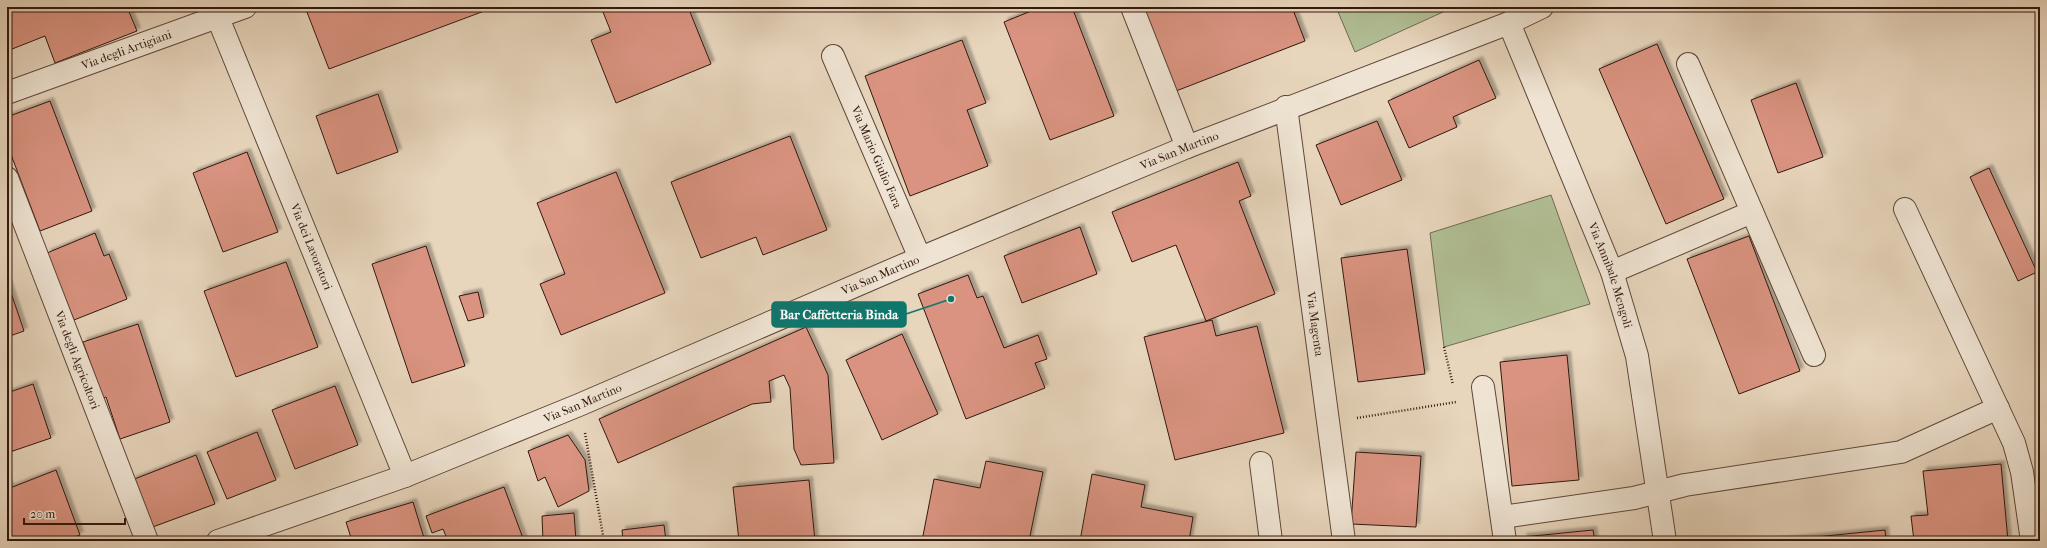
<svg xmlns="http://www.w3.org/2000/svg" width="2047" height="548" viewBox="0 0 2047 548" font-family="'IM FELL French Canon',serif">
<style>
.green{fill:#b1be94;stroke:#726b51}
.building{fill:#d99380;stroke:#32180e;filter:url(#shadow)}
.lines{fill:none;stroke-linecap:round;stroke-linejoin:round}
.minor-casing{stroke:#5f473a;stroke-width:24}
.path{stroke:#32180e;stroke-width:2.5;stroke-dasharray:1 2;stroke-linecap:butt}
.minor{stroke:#efe4d3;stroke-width:22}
.labels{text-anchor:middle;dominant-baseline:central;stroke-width:4;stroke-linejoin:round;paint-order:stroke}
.street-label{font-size:12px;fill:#32180e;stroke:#efe4d3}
.leader{fill:none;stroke:#0f766e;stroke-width:1.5}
.callout-dot{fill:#0f766e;stroke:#efe4d3;stroke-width:1.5}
.callout{fill:#0f766e;stroke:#0f766e;stroke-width:1.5}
.callout-label{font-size:13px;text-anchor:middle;font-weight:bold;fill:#fff}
</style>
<defs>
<filter id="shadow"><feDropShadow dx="3.5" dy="-3.5" stdDeviation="1" flood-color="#0004"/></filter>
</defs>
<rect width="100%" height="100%" fill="#e7d5bc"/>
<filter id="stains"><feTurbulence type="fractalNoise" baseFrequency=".005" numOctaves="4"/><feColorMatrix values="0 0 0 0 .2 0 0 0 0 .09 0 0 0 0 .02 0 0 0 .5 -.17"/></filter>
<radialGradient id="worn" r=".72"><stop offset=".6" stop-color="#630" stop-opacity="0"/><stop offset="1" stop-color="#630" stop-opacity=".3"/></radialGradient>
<path class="green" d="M1336,7H1454L1355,52Z
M1551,195L1590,304L1444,347L1430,233Z"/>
<path class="building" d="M7,7H127L137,31L55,63L45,36L7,51Z
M305,7H495L329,69Z
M601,7H688L711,64L616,103L591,40L611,32Z
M1041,7H1072L1114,116L1050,140L1004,22Z
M1143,7H1292L1305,41L1176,91Z
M962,40L986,103L967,110L988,166L910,196L865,76Z
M1657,44L1724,199L1666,224L1599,69Z
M1479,60L1496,98L1453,117L1457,127L1409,148L1388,101Z
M1796,83L1823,157L1778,173L1751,100Z
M378,94L398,152L337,174L316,116Z
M50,101L92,211L40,231L7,144V117Z
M1377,121L1402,180L1341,205L1316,145Z
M790,136L827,230L763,255L756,237L701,258L671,182Z
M247,152L278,232L223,252L193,173Z
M1238,162L1251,196L1239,201L1275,294L1206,321L1176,245L1132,262L1112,212Z
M1989,168L2037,272L2018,281L1970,177Z
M616,172L665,293L561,335L540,284L565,274L537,203Z
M1080,227L1097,274L1022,303L1004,256Z
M95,233L104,256L109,254L127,299L74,320L47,253Z
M1749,236L1800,371L1739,394L1687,259Z
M426,246L465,366L412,383L372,264Z
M1407,249L1425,374L1358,382L1341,258Z
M286,262L318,347L236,377L204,291Z
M968,275L977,298L983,296L1004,348L1038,335L1047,359L1035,363L1045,388L966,419L918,294Z
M7,281L24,331L7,337Z
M478,292L484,317L468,321L459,296Z
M1212,320L1216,336L1257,326L1284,433L1175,460L1144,337Z
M138,324L170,422L120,439L106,397L103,398L83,342Z
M806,327L828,375L834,463L801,465L794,449L790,388L784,375L769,381L771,402L752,404L618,463L599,419Z
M902,334L938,414L882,440L846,360Z
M1567,355L1579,480L1512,486L1500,362Z
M33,384L51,438L7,453V393Z
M335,386L358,445L295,469L272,410Z
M257,432L276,480L227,499L207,452Z
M568,435L585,460L589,491L558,507L545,477L538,481L528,451Z
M1356,452L1421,456L1416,527L1351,524Z
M196,455L215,504L150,528L132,480Z
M986,461L1043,472L1029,541H922L934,479L980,488Z
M2001,464L2008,541H1914L1911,516L1928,515L1923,471Z
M56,470L80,535L63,541H7V481L10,488Z
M1092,474L1145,485L1141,507L1193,517L1189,541H1080Z
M809,480L815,541H739L733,487Z
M504,487L524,541H448L443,529L432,533L426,516Z
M413,502L425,541H352L346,522Z
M574,513L576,541H543L542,516Z
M664,525L666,541H623L622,530Z
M1593,530L1595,541H1524L1523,537Z
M1885,530L1886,541H1776Z"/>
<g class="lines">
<g class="minor-casing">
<g id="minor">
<path d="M1132,7L1187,147"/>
<path id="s1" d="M218,18L405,476"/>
<path id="s2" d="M1509,23L1612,272L1637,356L1665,541"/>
<path id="s3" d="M833,56L920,258"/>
<path d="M1688,64L1814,355"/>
<path id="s4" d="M7,93L245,7"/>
<path id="s5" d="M1286,107L1344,541"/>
<path id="s6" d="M7,178L147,541"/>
<path d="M1905,209L2014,443L2022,472L2032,541"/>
<path d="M1612,272L1752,212"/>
<path d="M1483,387L1505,541"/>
<path d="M1261,463L1271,541"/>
<path d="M1502,517L1634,498L1685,485L1901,452L1998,408"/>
<path id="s7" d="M218,541L405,476L579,405L906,264L1187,147L1509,23L1542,7"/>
</g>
</g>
<path class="path" d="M1444,347L1453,385
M1357,418L1456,402
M585,433L604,541"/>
<use href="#minor" class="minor"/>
</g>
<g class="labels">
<g class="street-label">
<text stroke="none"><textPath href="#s4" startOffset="127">Via degli Artigiani</textPath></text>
<text stroke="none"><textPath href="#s7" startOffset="1038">Via San Martino</textPath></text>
<text stroke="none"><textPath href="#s3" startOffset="110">Via Mario Giulio Fara</textPath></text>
<text stroke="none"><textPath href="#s1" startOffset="247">Via dei Lavoratori</textPath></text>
<text stroke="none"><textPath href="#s7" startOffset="714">Via San Martino</textPath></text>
<text stroke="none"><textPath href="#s2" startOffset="272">Via Annibale Mengoli</textPath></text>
<text stroke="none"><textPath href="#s5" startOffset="219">Via Magenta</textPath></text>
<text stroke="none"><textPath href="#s6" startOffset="195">Via degli Agricoltori</textPath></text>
<text stroke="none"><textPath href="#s7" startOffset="390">Via San Martino</textPath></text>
</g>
</g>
<path class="leader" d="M951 299L906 314"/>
<circle class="callout-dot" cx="951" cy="299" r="4"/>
<rect class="callout" x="772" y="302" width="134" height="25" rx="4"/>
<g class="callout-label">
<text x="839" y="319">Bar Caffetteria Binda</text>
</g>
<rect width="2047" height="548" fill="none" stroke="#e7d5bc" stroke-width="24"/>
<rect x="8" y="8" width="2031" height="532" fill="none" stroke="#32180e" stroke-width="2"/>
<rect x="12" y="12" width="2023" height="524" fill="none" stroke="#32180e"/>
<path d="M24 518v6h101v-6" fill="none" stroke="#32180e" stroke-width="2"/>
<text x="30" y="518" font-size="12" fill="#32180e" stroke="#efe4d3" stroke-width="3" paint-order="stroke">20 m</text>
<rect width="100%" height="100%" filter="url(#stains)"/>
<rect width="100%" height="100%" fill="url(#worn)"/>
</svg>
